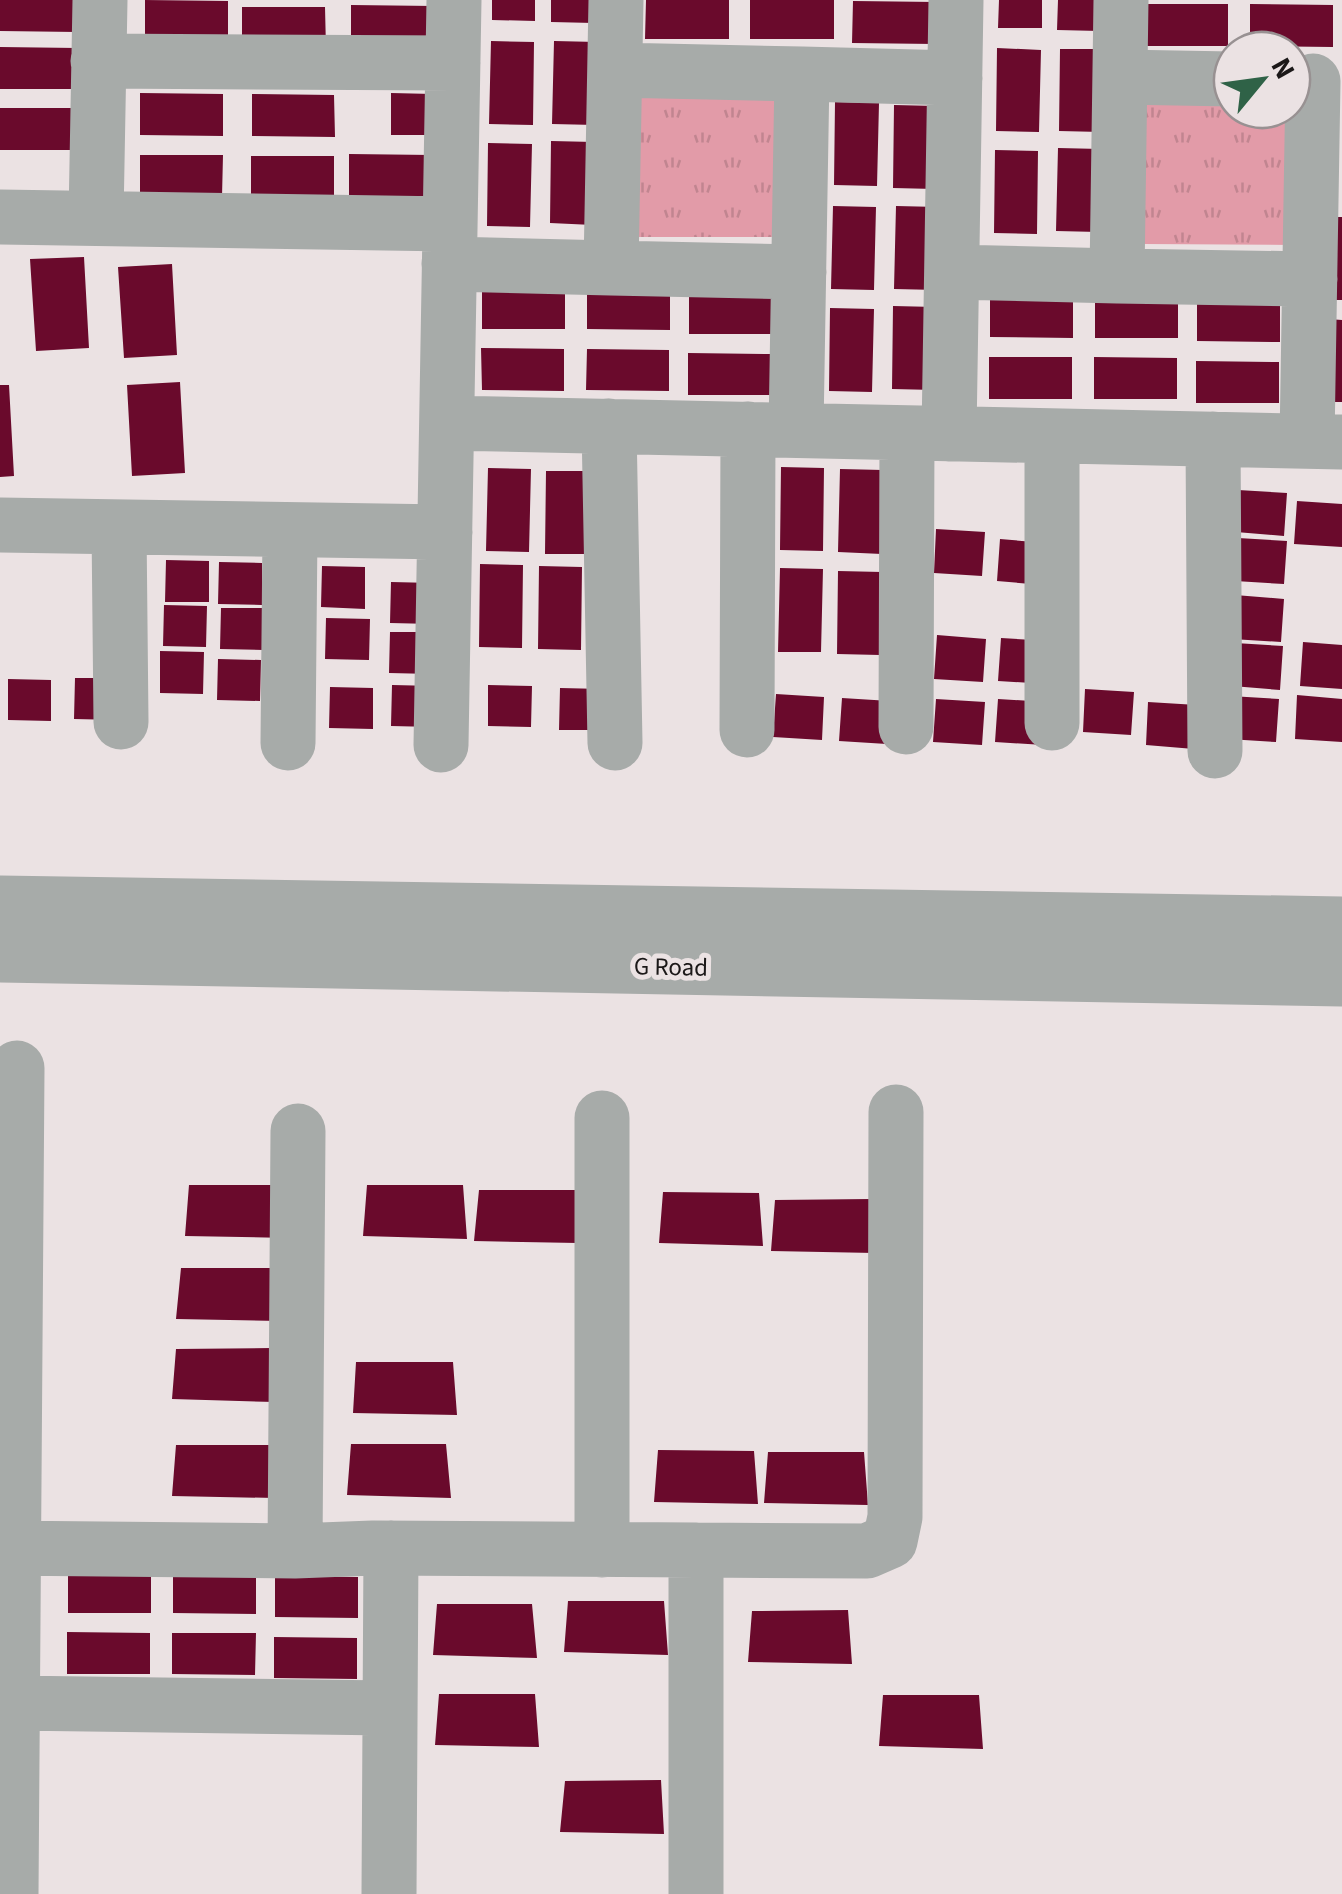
<svg xmlns="http://www.w3.org/2000/svg" width="1342" height="1894" viewBox="0 0 1342 1894" font-family="'Source Sans 3',sans-serif">
<style>
.grass{fill:url(#grass-tufts)}
.building{fill:#6a0a2c}
.lines{fill:none;stroke-linecap:round;stroke-linejoin:round}
.minor{stroke:#a7aba9;stroke-width:55}
.labels{text-anchor:middle;dominant-baseline:central;stroke-width:10;stroke-linejoin:round;paint-order:stroke}
.street-label{font-size:25px;fill:#1b1818;stroke:#ebe2e3}
</style>
<defs>
<pattern id="grass-tufts" width="24" height="20" patternUnits="userSpaceOnUse" patternTransform="scale(2.5)"><rect width="24" height="20" fill="#e29ba8"/><path d="M3 7l-1-3M5 7V3M7 7l1-3M15 17l-1-3M17 17v-4M19 17l1-3" fill="none" stroke="#c18590"/></pattern>
</defs>
<rect width="100%" height="100%" fill="#ebe2e3"/>
<path class="grass" d="M629,85L780,87V237H629Z
M1143,93H1232V110H1292L1294,245L1143,244Z"/>
<path class="building" d="M0,0H77V32L0,31Z
M145,0L228,1V42H145Z
M492,0H535V21L492,20Z
M551,0H594V23L551,22Z
M646,0H729V39H645Z
M750,0H834V39H750Z
M999,0H1042V28H998Z
M1058,0H1101L1100,31L1057,30Z
M853,1L936,2L935,44L852,43Z
M1145,4H1228V46H1145Z
M1250,4L1333,5V47L1250,46Z
M351,5L434,6V48L351,47Z
M242,7H325L326,49L242,48Z
M491,41L534,42L533,125L489,124Z
M554,41L597,42L596,125L552,124Z
M0,47L77,48V89H0Z
M997,48L1041,50L1039,132L996,131Z
M1060,49H1103L1102,132L1059,131Z
M140,93L223,94V136L140,135Z
M391,93L433,94V135H391Z
M252,94L334,95L335,137L252,136Z
M835,102L879,103L877,186L834,185Z
M894,105L937,106L935,189L893,188Z
M0,108H76V150H0Z
M551,141L594,142L593,225L550,223Z
M488,143L532,144L530,227L487,226Z
M1058,148L1101,149L1099,232L1056,231Z
M995,150L1038,151L1037,234L994,233Z
M349,154L432,155V196H349Z
M140,155H223L222,197L140,196Z
M251,156H334V198L251,197Z
M833,206L876,207L874,290L831,289Z
M896,206L939,207L938,290L894,289Z
M1331,217H1342V300H1330Z
M84,257L89,348L36,351L30,259Z
M172,264L177,355L124,358L118,267Z
M482,287L565,288V329H482Z
M587,287L670,288V330L587,329Z
M689,292L772,293V334H689Z
M990,296H1073V338L990,337Z
M1095,296H1178V338H1095Z
M1197,300H1280V342L1197,341Z
M893,306L936,307L935,390L892,389Z
M830,308L874,309L872,392L829,391Z
M1328,319L1342,320V402H1327Z
M481,348L564,349V391L482,390Z
M587,349L669,350V391L586,390Z
M688,353L772,354V395H688Z
M989,357H1072V399H989Z
M1094,357L1177,358V399H1094Z
M1196,361L1279,362V403H1196Z
M180,382L185,473L132,476L127,385Z
M0,385H9L14,476L0,477Z
M781,467L824,468L823,551L780,550Z
M488,468L531,469L529,552L486,551Z
M840,469L883,470L882,554L838,552Z
M546,471H590L588,554H545Z
M1238,490L1287,493L1284,536L1236,532Z
M1297,501L1342,504V547L1294,544Z
M936,529L985,532L982,576L934,573Z
M1238,538L1287,541L1284,584L1235,581Z
M1000,539L1046,543L1043,585L997,581Z
M166,560L209,561V602H165Z
M219,562L262,563V605L218,604Z
M480,564L523,565L522,648L479,647Z
M322,566L365,567V609L321,607Z
M539,566L582,567L581,650L538,649Z
M780,568L823,569L821,652H778Z
M838,571L882,572L880,655L837,654Z
M391,582L434,583L433,624L390,623Z
M1235,595L1284,599L1281,642L1232,639Z
M164,605L207,606L206,647L163,646Z
M221,608H264V650L220,649Z
M326,618L370,619L369,660L325,659Z
M390,632H433L432,674L389,673Z
M937,635L986,639L983,682L934,679Z
M1001,638L1050,641L1047,684L998,681Z
M1303,642L1342,645V689L1300,686Z
M1235,643L1283,646L1280,690L1232,686Z
M160,651L204,652L203,694L160,693Z
M218,659L261,660L260,701L217,700Z
M75,678H118V720L74,719Z
M8,679L51,680V721L8,720Z
M392,685L435,686L434,727L391,726Z
M488,685L532,686L531,727L488,726Z
M330,687L373,688V729L329,728Z
M560,688L603,689L602,730H559Z
M1085,689L1134,692L1131,735L1083,732Z
M776,694L824,697L822,740L773,737Z
M1297,695L1342,699V742L1295,739Z
M1230,696L1279,699L1276,742L1228,739Z
M842,698L890,701L887,744L839,741Z
M936,699L985,702L982,745L933,742Z
M998,699L1047,702L1044,745L995,742Z
M1148,702L1197,705L1194,749L1146,745Z
M189,1185H285L289,1238L185,1236Z
M367,1185H463L467,1239L363,1236Z
M479,1190H575L578,1243L474,1241Z
M663,1192L759,1193L763,1246L659,1243Z
M871,1199L875,1253L771,1251L775,1200Z
M181,1268H276L280,1321L176,1319Z
M272,1348L275,1402L172,1399L176,1349Z
M356,1362H453L457,1415L353,1413Z
M351,1444H446L451,1498L347,1495Z
M176,1445H271L275,1498L172,1496Z
M658,1450L754,1451L758,1504L654,1502Z
M768,1452H864L868,1505L764,1503Z
M68,1571H151V1613H68Z
M173,1571L256,1572V1614L173,1613Z
M275,1576L358,1577V1618L275,1617Z
M568,1601H664L668,1655L564,1652Z
M437,1604H532L537,1658L433,1655Z
M848,1610L852,1664L748,1662L752,1611Z
M67,1632L150,1633V1674H67Z
M172,1633H256L255,1675L172,1674Z
M274,1637L357,1638V1679L274,1678Z
M439,1694H535L539,1747L435,1745Z
M883,1695H979L983,1749L879,1746Z
M661,1780L664,1834L560,1832L565,1781Z"/>
<g class="lines">
<path class="minor" d="M98,61L453,63
M615,70L802,74
M1120,77L1232,79
M0,217L450,224
M96,218L100,0
M449,264L611,268L616,0
M611,268L799,272
M952,272L1117,276L1121,0
M1117,276L1310,279
M447,423L1342,442
M609,426L615,743
M796,430L802,74L955,78
M949,434L956,0
M1213,439L1215,751
M1307,441L1313,81
M0,525L445,532
M119,527L121,722
M1052,723V436
M906,727L907,433
M747,730L748,429
M288,743L290,530
M441,745L454,0
M0,903L1342,924
M0,955L1342,979
M0,1548L295,1551L298,1131
M602,1550V1118
M696,1550L867,1551L890,1541L895,1517L896,1112
M295,1551L373,1548L696,1550V1894
M12,1703L390,1708
M11,1894L17,1068
M389,1894L391,1548"/>
</g>
<g class="labels">
<g class="street-label">
<text transform="translate(671 967) rotate(1)">G Road</text>
</g>
</g>
<g transform="translate(1262 80) rotate(61)"><circle r="48" fill="#ebe2e3" stroke="#989192" stroke-width="2.5"/>
<path d="M0-8L18 38L0 25L-18 38Z" fill="#2f6247"/>
<text y="-15" font-size="28" font-weight="bold" text-anchor="middle" fill="#1b1818">N</text>
</g>
</svg>
